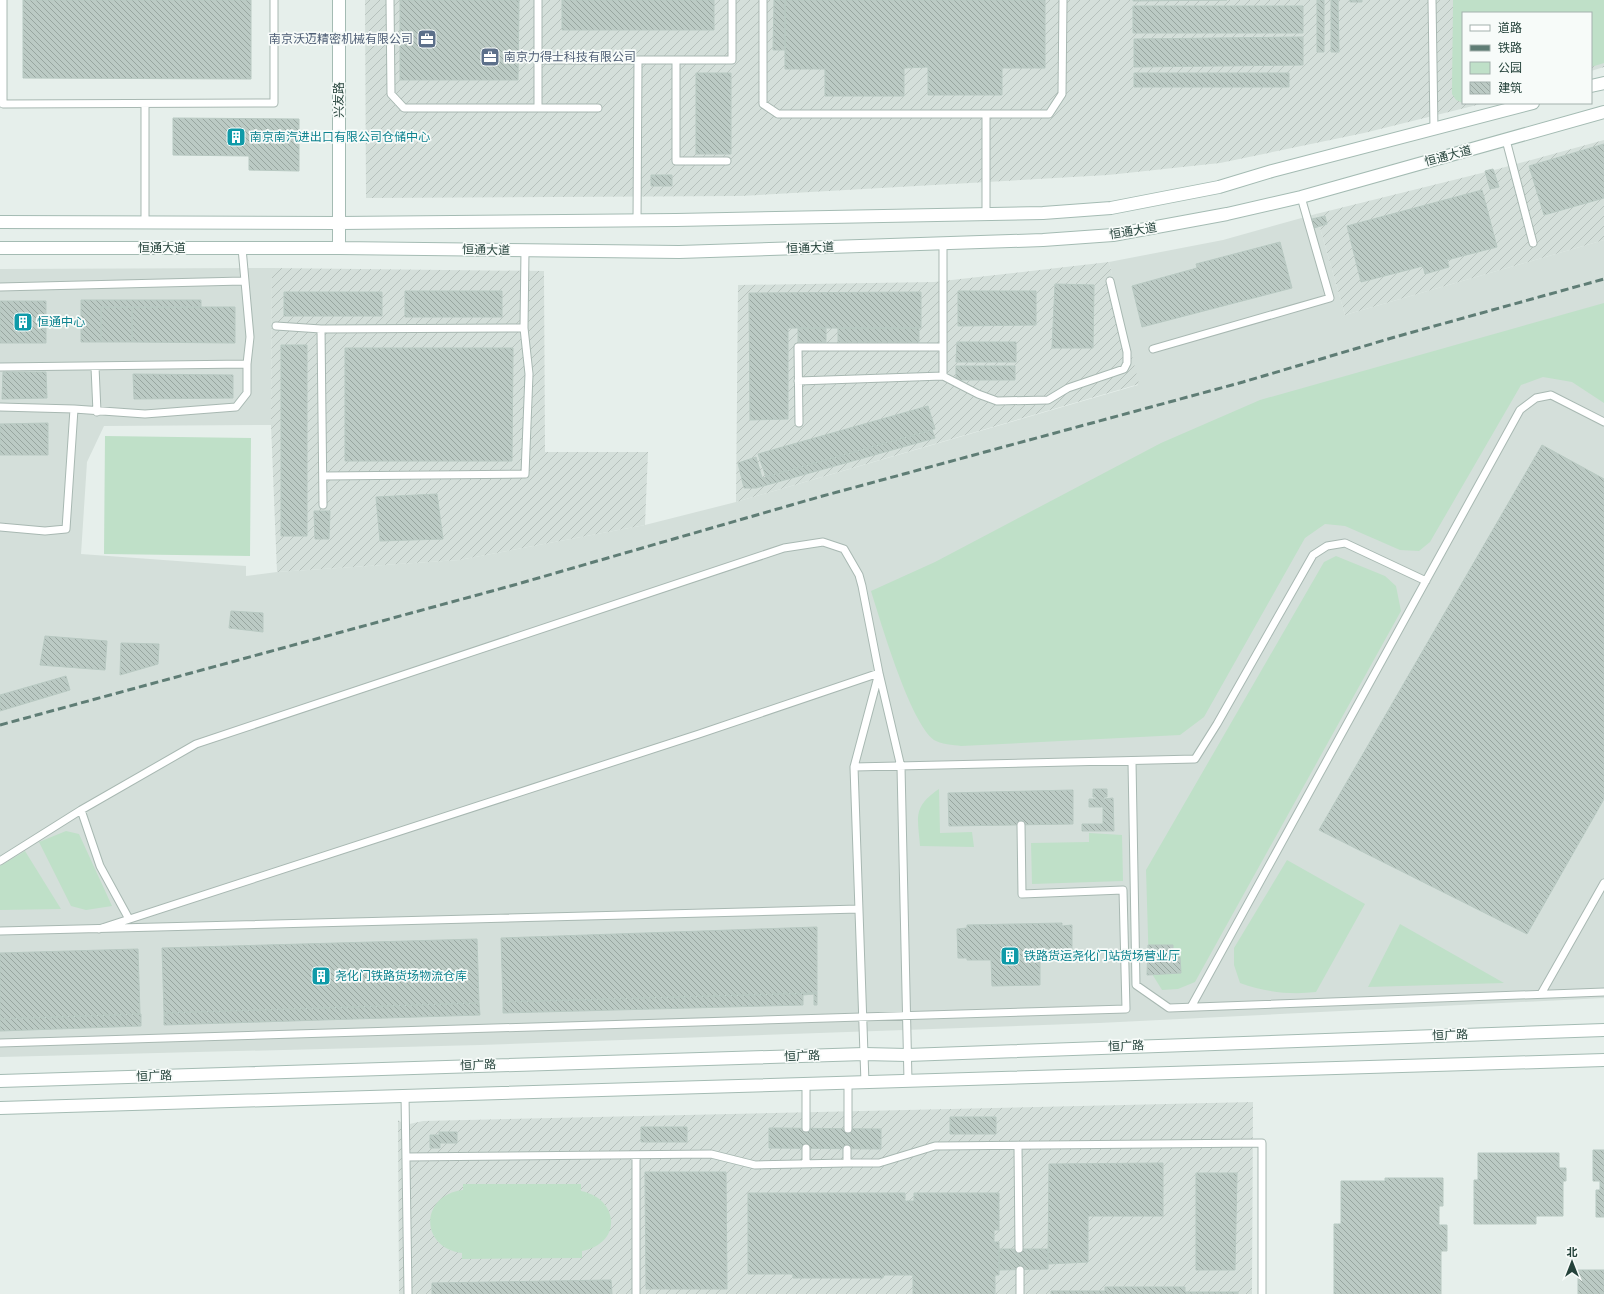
<svg xmlns="http://www.w3.org/2000/svg" width="1604" height="1294" viewBox="0 0 1604 1294" font-family="'DejaVu Sans','Noto Sans SC',sans-serif">
<style>
.built{fill:#d4dfda}
.industrial{fill:url(#industrial-furrows)}
.green{fill:#bfe0c8}
.building{fill:url(#building-back-hatch);stroke:#b8c9c2}
.lines{fill:none;stroke-linecap:round;stroke-linejoin:round}
.lane-casing{stroke:#a8b8b2;stroke-width:9}
.secondary-casing{stroke:#a4bbb3;stroke-width:14}
.lane{stroke:#fff;stroke-width:7}
.secondary{stroke:#fff;stroke-width:12}
.rail{stroke:#5f7d75;stroke-width:3;stroke-dasharray:8 4;stroke-linecap:butt}
.labels{text-anchor:middle;dominant-baseline:central;stroke-width:3.5;stroke-linejoin:round;paint-order:stroke}
.service-label{font-size:12px;fill:#4e5e75;stroke:#f7fbf9;text-anchor:end}
.street-label{font-size:12px;fill:#24423a;stroke:#f7fbf9}
.culture-label{font-size:12px;fill:#0d838f;stroke:#f7fbf9;text-anchor:start}
</style>
<defs>
<pattern id="industrial-furrows" width="10" height="10" patternUnits="userSpaceOnUse"><rect width="10" height="10" fill="#d4dfda"/><path d="M-1 1l2-2M0 10L10 0M9 11l2-2" fill="none" stroke="#b6c1bc"/></pattern>
<pattern id="building-back-hatch" width="6" height="6" patternUnits="userSpaceOnUse"><rect width="6" height="6" fill="#bbcac4"/><path d="M-1 5l2 2M0 0l6 6M5-1l2 2" fill="none" stroke="#98a6a0"/></pattern>
</defs>
<rect width="100%" height="100%" fill="#e6efeb"/>
<path class="built" d="M1316,214L1345,315L1604,240V998L1099,1023L480,1045L0,1057V269L272,268L271,425L104,426L87,462L81,554L246,566V576L277,572L459,560L645,525L736,502L1138,385L1109,262L1223,240Z"/>
<path class="industrial" d="M365,0H1604V67L1591,71V13H1463V103H1485L1364,133L1220,163L1108,175L741,196L366,198Z
M1604,140V240L1345,315L1316,214L1498,169Z
M1109,262L1139,384L736,502L738,285L934,282Z
M272,268L544,271L545,452H648L645,525L459,560L277,572L271,425Z
M1253,1102L1252,1294H399L398,1120L405,1125L423,1121Z"/>
<path class="green" d="M1453,0H1604V63L1591,67V13H1463V103L1456,100L1452,94Z
M1604,303V403L1572,382L1543,377L1521,385L1430,542L1419,551L1400,550L1345,526L1325,524L1305,538L1204,717L1180,735L961,746C954,745 940,744 934,740C910,722 881,623 871,591L935,562L1161,443L1260,400Z
M105,436L251,438L250,556L104,554Z
M1336,556L1385,576L1396,586L1401,611L1195,982L1178,989L1162,990L1149,969L1146,870L1324,562Z
M939,789L940,833L972,832L974,847L920,846C918,818 912,807 939,789Z
M66,831L79,834L112,906L86,910L71,906L39,842Z
M1089,833L1122,835L1123,881L1032,884L1031,843L1089,842Z
M25,851L61,909L0,910V866Z
M1287,860L1365,904L1316,992C1290,995 1265,992 1240,983L1234,965V948Z
M1400,924L1504,983L1368,987Z
M463,1184H581V1191C620,1199 622,1244 582,1251V1258L462,1259V1253C419,1247 420,1195 463,1190Z"/>
<path class="building" d="M23,0H251V79L23,78Z
M400,0H519L518,80H400Z
M562,0H714V30H562Z
M774,0H785V50H773Z
M785,0H1045V68H1002V95H928V67L904,68V96H825V69H785Z
M1133,0H1227L1133,1Z
M1317,0H1324V52H1317Z
M1331,0H1338L1339,52H1331Z
M1350,0H1362V2H1350Z
M1133,6H1303V33H1133Z
M1303,37V65L1134,67V39Z
M696,73H731V154H696Z
M1134,73H1289V87H1134Z
M173,118L299,119V171L249,170V156L173,155Z
M1604,144V198L1544,215L1529,166Z
M1493,169L1499,187L1490,189L1485,171Z
M651,175H672V186H651Z
M1482,190L1497,247L1447,260L1449,267L1425,274L1423,266L1361,282L1347,226Z
M1325,216L1327,224L1314,228L1312,219Z
M1280,242L1292,288L1142,327L1132,286L1197,268L1196,264Z
M1055,284L1094,285L1093,348H1052Z
M405,291H502V317H405Z
M958,291H1036V325L958,326Z
M284,292H382V316H284Z
M921,292V328H788V419L750,420L749,293Z
M81,300H201V307H101V342H81Z
M0,301H46V343H0Z
M101,307H132V342H101Z
M132,307H235V343L132,342Z
M798,328H826V342H798Z
M838,328H919V342H838Z
M957,342H1016V362H956Z
M281,345H307V536H281Z
M345,348H513L512,461H345Z
M956,366H1015V380H956Z
M3,372H46L47,398L2,399Z
M133,374L233,375V398L134,399Z
M928,406L935,429L766,477L758,454Z
M48,423V455H0V424Z
M932,430L935,438L756,488H744L738,463L756,457L762,478Z
M1542,445L1604,479V799L1527,934L1319,830Z
M437,494L443,539L380,541L376,497Z
M314,511H330L329,539H315Z
M231,611L263,613V632L229,628Z
M45,636L107,641L105,670L40,665Z
M121,643L159,644L158,664L120,675Z
M66,676L70,690L0,711V695Z
M1093,789H1107V797H1104V799L1113,798L1114,831H1082V824H1103V807H1089V799H1096V797H1093Z
M1073,790V824L949,826L948,793Z
M1062,923V926L1072,925V954H1062L1063,957H1040V985L992,986L991,960H967V958H958L957,929L967,928V925Z
M817,927V993L503,1002L501,938Z
M477,939L479,1003L164,1013L162,948Z
M1148,945H1173V957H1180L1181,973L1147,975Z
M138,949L140,1014L0,1019V953Z
M817,993V1005H814V994L803,995V1005L503,1013V1002Z
M479,1003L480,1015L164,1025V1013Z
M141,1014V1026L0,1031V1019Z
M950,1117H996V1134H950Z
M641,1127H687V1142H641Z
M769,1128L881,1129V1149L769,1148Z
M439,1132H457V1143H440V1148H430V1135H439Z
M1593,1150H1604V1217H1596V1190H1600V1181H1593Z
M1478,1153H1559V1168H1566V1181H1563V1216H1536V1224H1474V1180H1478Z
M1163,1163V1216H1088V1262L1048,1264L1049,1164Z
M645,1172H726L727,1289H646Z
M1196,1173H1237L1235,1270H1196Z
M1385,1178H1443V1206H1439V1225H1447V1251H1441V1294H1334V1224H1341V1181H1385Z
M748,1193H905V1201H914V1193H999V1230H994V1242H999V1275H995V1294H913V1275H883V1278H793V1274H748Z
M999,1249H1048V1269L999,1270Z
M1578,1270H1604V1294H1578Z
M611,1280L612,1294H432V1283Z
M1105,1287H1185V1292H1238V1294H1051V1291H1105Z"/>
<g class="lines">
<g class="lane-casing">
<path id="lane" d="M3,0V104L274,103V0
M390,0L391,94L404,108H598
M763,0V104L778,114H1049L1062,94L1063,0
M1432,0L1434,129
M538,60H732V0
M676,60V161H727
M145,104V222
M538,108V0
M986,114V214
M1506,140L1533,243
M637,221L638,60
M943,243V376
M0,287L243,281
M276,326L321,329L524,328
M321,329L323,505
M1153,349L1330,298L1301,197
M0,367L247,364
M95,367L97,412
M798,381L943,376L978,394L997,401L1048,400L1068,388L1124,369L1127,363V352L1110,281
M0,407L74,409
M799,423L798,347H943
M324,476L525,474L529,374L524,328L525,251
M0,527L45,531L66,529L74,409L145,414L236,407L247,393V364L250,337L242,248
M1132,762L1136,985L1169,1008L1604,992
M854,767L1195,759L1217,724L1313,555L1327,546L1345,543L1426,581
M81,810L100,866L129,919
M0,861L81,810L196,744L784,548L823,542L844,549L859,575L862,586L879,673L854,767L865,1083
M99,929L699,734L879,673L901,767L908,1081
M0,931L859,909
M1541,994L1604,883
M1191,1007L1520,410L1536,398L1551,395L1604,422
M0,1043L1126,1009L1123,890L1022,894L1021,825
M806,1084V1128
M405,1095L408,1294
M848,1129V1083
M1018,1146L1019,1249
M806,1148V1164
M847,1149V1163
M636,1155V1294
M406,1157L711,1154L755,1165L847,1163H879L935,1146L1262,1143V1294
M1020,1270V1294"/>
</g>
<g class="secondary-casing">
<path id="secondary" d="M339,0V248
M1591,86L1604,83
M0,222L339,223L676,220L1043,213L1111,208L1219,187L1272,171L1533,103
M0,248H339L679,252L1043,240L1113,235L1227,214L1301,197L1604,112
M0,1081L864,1054L907,1055L1604,1030
M0,1108L1604,1060"/>
</g>
<use href="#lane" class="lane"/>
<use href="#secondary" class="secondary"/>
<path class="rail" d="M0,725L514,585L819,497L1243,382L1395,337L1604,279"/>
</g>
<defs>
<g id="office-square" transform="scale(1)"><rect x="-9" y="-9" width="18" height="18" rx="4" fill="#5c6f8a" stroke="#f7fbf9"/><path d="M-6-3h4V-5.5h4V-3h4V5H-6ZM-1-4.5V-3h2v-1.5ZM-6 0V1H6V0Z" fill="#fff"/></g>
<g id="building-square" transform="scale(1)"><rect x="-9" y="-9" width="18" height="18" rx="4" fill="#0f9aa8" stroke="#f7fbf9"/><path d="M-4-6H4V6H1V3H-1V6H-4ZM-2.5-4.3h1.7v1.8h-1.7ZM.8-4.3h1.7v1.8H.8ZM-2.5-1h1.7V.8h-1.7ZM.8-1h1.7V.8H.8Z" fill="#fff"/></g>
</defs>
<g fill-rule="evenodd">
<use href="#office-square" x="427" y="39"/>
<use href="#office-square" x="490" y="57"/>
<use href="#building-square" x="236" y="137"/>
<use href="#building-square" x="23" y="322"/>
<use href="#building-square" x="1010" y="956"/>
<use href="#building-square" x="321" y="976"/>
</g>
<g class="labels">
<g class="service-label">
<text x="413" y="39">南京沃迈精密机械有限公司</text>
<text x="504" y="57" text-anchor="start">南京力得士科技有限公司</text>
</g>
<g class="street-label">
<text transform="translate(339 100) rotate(-90)">兴友路</text>
<text transform="translate(1448 156) rotate(-15)">恒通大道</text>
<text transform="translate(1133 231) rotate(-9)">恒通大道</text>
<text x="162" y="248">恒通大道</text>
<text transform="translate(810 248) rotate(-2)">恒通大道</text>
<text transform="translate(486 250) rotate(1)">恒通大道</text>
<text transform="translate(1450 1035) rotate(-2)">恒广路</text>
<text transform="translate(1126 1046) rotate(-2)">恒广路</text>
<text transform="translate(802 1056) rotate(-2)">恒广路</text>
<text transform="translate(478 1065) rotate(-2)">恒广路</text>
<text transform="translate(154 1076) rotate(-2)">恒广路</text>
</g>
<g class="culture-label">
<text x="250" y="137">南京南汽进出口有限公司仓储中心</text>
<text x="37" y="322">恒通中心</text>
<text x="1024" y="956">铁路货运尧化门站货场营业厅</text>
<text x="335" y="976">尧化门铁路货场物流仓库</text>
</g>
</g>
<rect x="1462" y="12" width="130" height="92" fill="#f7fbf9" stroke="#a3b1ad"/>
<rect x="1470" y="25" width="20" height="6" fill="#ffffff" stroke="#a3b1ad"/>
<text x="1498" y="32" font-size="12" fill="#24423a">道路</text>
<rect x="1470" y="45" width="20" height="6" fill="#5f7d75" stroke="#a3b1ad"/>
<text x="1498" y="52" font-size="12" fill="#24423a">铁路</text>
<rect x="1470" y="62" width="20" height="12" fill="#bfe0c8" stroke="#a3b1ad"/>
<text x="1498" y="72" font-size="12" fill="#24423a">公园</text>
<rect x="1470" y="82" width="20" height="12" fill="url(#building-back-hatch)" stroke="#a3b1ad"/>
<text x="1498" y="92" font-size="12" fill="#24423a">建筑</text>
<g transform="translate(1572 1262)" stroke="#f7fbf9" stroke-width="3" paint-order="stroke">
<path d="M0-3L7 15L0 10L-7 15Z" fill="#24423a"/>
<text y="-6" font-size="11" font-weight="bold" text-anchor="middle" fill="#24423a">北</text>
</g>
</svg>
